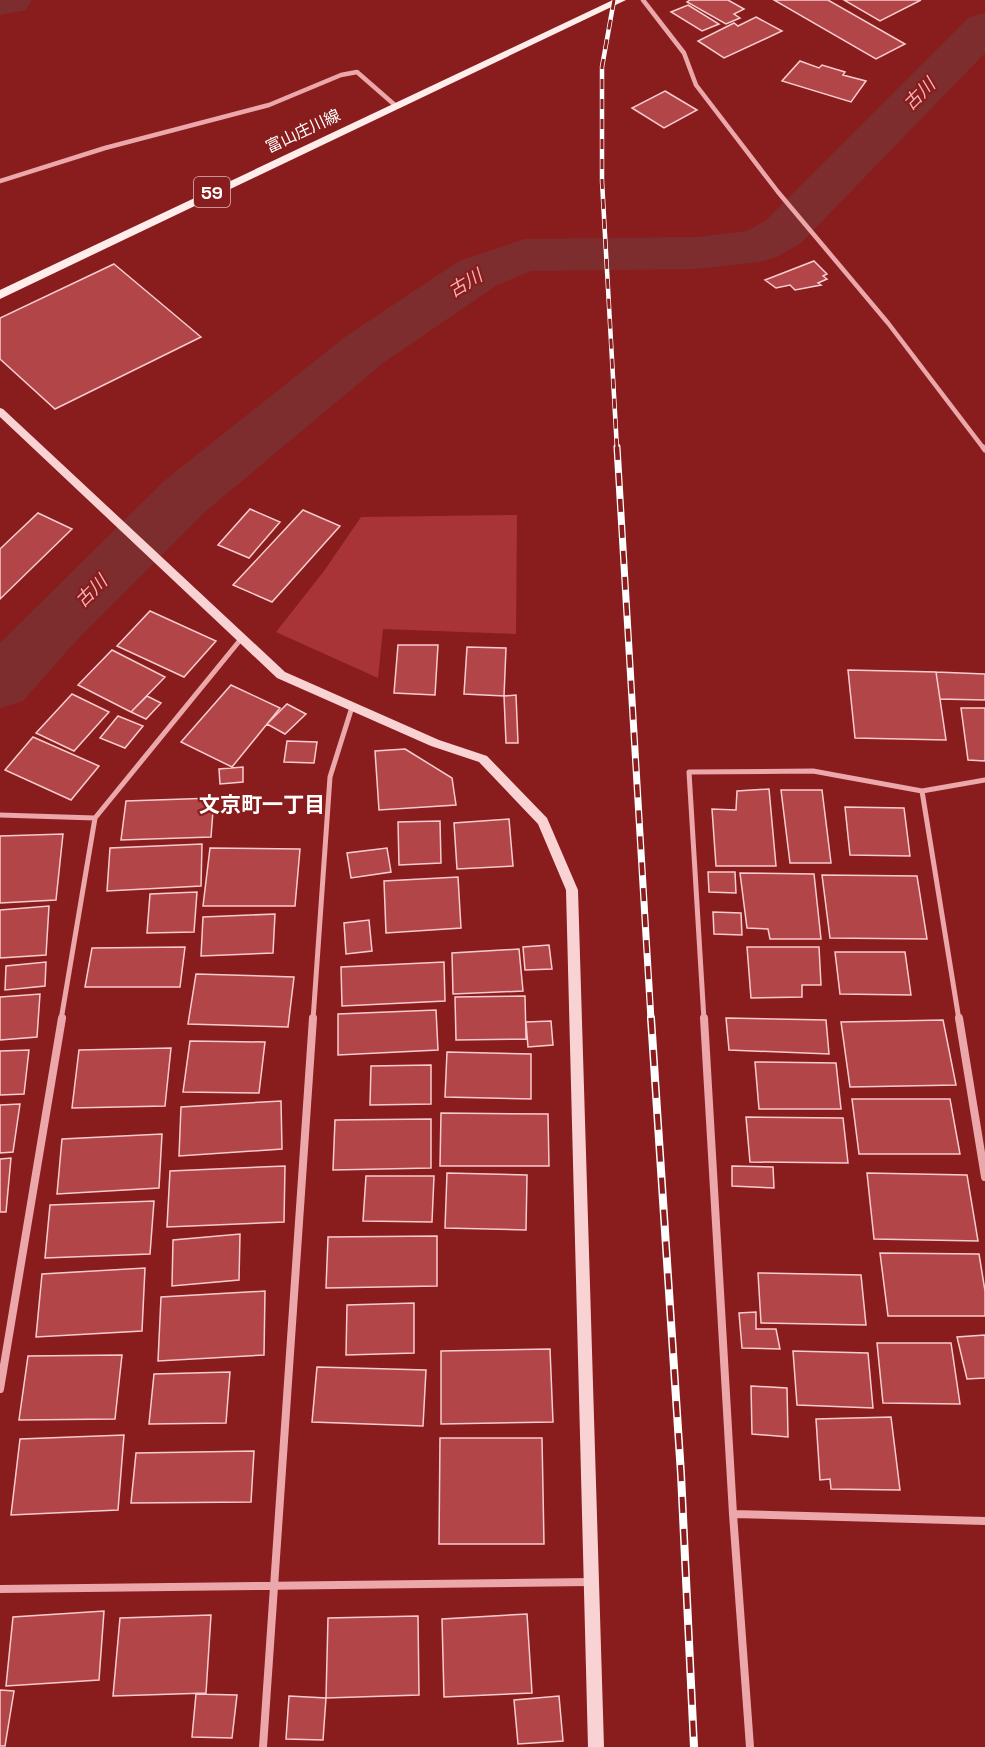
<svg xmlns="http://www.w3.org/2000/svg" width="985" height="1747" viewBox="0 0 985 1747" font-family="'Space Grotesk','Noto Sans JP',sans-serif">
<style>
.green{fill:#a83437}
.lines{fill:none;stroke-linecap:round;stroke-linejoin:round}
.river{fill:#7d2d2e;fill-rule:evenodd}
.building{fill:#b14548;stroke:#f8ccce;stroke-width:1.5}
.street-far2{stroke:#eba7a9;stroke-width:4.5}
.street-far1{stroke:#eba7a9;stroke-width:5}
.street{stroke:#eba7a9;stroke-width:8}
.secondary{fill:#f9d3d4;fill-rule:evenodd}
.primary{fill:#ffedec;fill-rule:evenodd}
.rail-far2-casing{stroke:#fff;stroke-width:4.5}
.rail-far1-casing{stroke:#fff;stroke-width:7}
.rail-casing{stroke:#fff;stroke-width:8}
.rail-far2{stroke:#891d1e;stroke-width:3;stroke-dasharray:10;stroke-linecap:butt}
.rail-far1{stroke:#891d1e;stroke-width:4.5;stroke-dasharray:13;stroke-linecap:butt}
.rail{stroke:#891d1e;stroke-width:5;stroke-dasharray:16;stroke-linecap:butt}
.labels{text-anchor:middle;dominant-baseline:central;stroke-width:4.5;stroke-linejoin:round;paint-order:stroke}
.far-street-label{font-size:16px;fill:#fff;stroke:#891d1e}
.far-water-label{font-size:18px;font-style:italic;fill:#f3b3b5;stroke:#891d1e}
.shield{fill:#891d1e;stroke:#dcbbbc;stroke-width:1.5}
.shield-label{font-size:18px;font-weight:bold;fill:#fff}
.neighbourhood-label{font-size:21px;font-weight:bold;fill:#fff;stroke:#891d1e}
</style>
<rect width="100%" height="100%" fill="#891d1e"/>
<path class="green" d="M517,515L516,634L383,629L378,678L276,632L324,571L361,517Z"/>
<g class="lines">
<path class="river" d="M0,0H32L26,10L0,15Z
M985,13V53L801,243L777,257L759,262L696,269L531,271L497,285L383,363L206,511L75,642L23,701L0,708V643L164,481L345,337L459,261L524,239L696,237L747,231L765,221L969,17Z"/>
</g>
<path class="building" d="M690,0H728L744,9L734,14L740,18L726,24L687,2Z
M774,0H828L905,44L876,59Z
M844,0H921L880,21Z
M688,5L719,24L702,31L671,12Z
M756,17L782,31L724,58L698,41L734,23L738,26Z
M800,61L819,68L822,65L845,72L843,75L866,81L851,102L782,81Z
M665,91L697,110L664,128L632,108Z
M814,261L827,274L823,276L827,279L818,283L821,285L795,290L790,285L776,288L765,280Z
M114,264L201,337L55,409L0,359V318Z
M250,509L280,522L249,558L218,545Z
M303,510L340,526L272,602L233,585Z
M38,513L72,529L0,599V549Z
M150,611L216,641L184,677L117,646Z
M398,645H438L435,695L394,693Z
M467,647L506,648L504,696L464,694Z
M112,650L165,677L131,712L78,685Z
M848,670L936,672L946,740L855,738Z
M936,672L985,674V700L940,699Z
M231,685L280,708L232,767L181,742Z
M72,694L109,712L74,751L36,733Z
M516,695L518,743H506L504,696Z
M147,696L161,703L146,719L131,712Z
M287,704L306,714L285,734L267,724Z
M961,708H985V761L968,760Z
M118,716L143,726L125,748L100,738Z
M33,737L99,766L71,800L5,770Z
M287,741L317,742L314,763L284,762Z
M405,749L452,778L456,805L379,810L375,751Z
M243,767V782L220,784L219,769Z
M769,789L776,866H716L712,809L736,810L737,791Z
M781,790H822L831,863H790Z
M214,798L211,837L121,840L126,801Z
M845,807L904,808L910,856L850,855Z
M509,819L513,866L457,869L454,823Z
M440,821L441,863L399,865L398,822Z
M63,834L56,900L0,903V836Z
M202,844L201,886L107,891L110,848Z
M210,848L300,849L295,906H203Z
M387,848L391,872L351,878L347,853Z
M708,872H735L736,893L709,892Z
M740,873L814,874L821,939H770L768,929L747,928Z
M822,875L917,876L927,939L830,938Z
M458,877L461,928L386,933L384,881Z
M197,892L194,932L147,933L150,894Z
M49,906L46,955L0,958V910Z
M713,912L741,913L742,935L714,934Z
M275,914L273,953L201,956L203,917Z
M369,920L372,951L346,954L344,923Z
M549,945L552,969L525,970L523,947Z
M185,947L180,987H85L92,948Z
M747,947H819L821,985H802V997L751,998Z
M519,949L523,991L453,994L452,953Z
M835,952H905L911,995L840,994Z
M46,962L45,986L5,990L6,966Z
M444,962L445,1001L342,1006L341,967Z
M196,974L294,977L288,1027L188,1024Z
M40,994L37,1037L0,1040V997Z
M525,996L526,1039L456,1040L455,997Z
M436,1010L438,1050L338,1055V1014Z
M726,1018L826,1020L829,1054L729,1050Z
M943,1020L956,1085L850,1087L841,1022Z
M551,1021L553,1045L528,1047L526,1022Z
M190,1041L265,1042L259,1093L183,1092Z
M171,1048L165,1106L72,1108L79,1050Z
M29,1050L24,1094L0,1095V1051Z
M447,1052L531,1054V1099L445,1097Z
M755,1062L836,1063L841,1109H759Z
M431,1065V1104L370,1105L371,1066Z
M852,1099H950L960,1154H859Z
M281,1101L282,1149L179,1156L181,1107Z
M20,1104L13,1152L0,1153V1105Z
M441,1113L548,1114L549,1166H440Z
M746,1117L843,1118L848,1163L750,1162Z
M431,1119V1168L333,1170L335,1120Z
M162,1134L159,1188L57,1194L62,1139Z
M11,1158L6,1212H0V1159Z
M285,1166L284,1222L167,1227L170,1171Z
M732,1166L773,1167L774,1188L732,1186Z
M447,1173L527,1175L526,1230L445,1228Z
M867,1173L967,1175L978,1241L874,1239Z
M366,1176H434L432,1222L363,1221Z
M154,1201L150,1254L45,1258L50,1205Z
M240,1234L239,1280L172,1286L173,1240Z
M437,1236V1286L326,1288L328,1237Z
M880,1253L979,1254L985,1291V1316H888Z
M145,1268L142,1331L36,1337L42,1274Z
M758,1273L861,1275L866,1325L761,1323Z
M265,1291L264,1355L158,1361L161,1297Z
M414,1303V1353L346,1355L347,1305Z
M756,1312V1329H776L780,1349L742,1348L739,1313Z
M985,1335V1378L967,1379L957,1337Z
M877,1343H951L960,1404L883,1403Z
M550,1349L553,1422L441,1424V1351Z
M793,1351L868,1353L873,1408L797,1405Z
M122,1355L115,1419L19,1420L28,1356Z
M317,1367L426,1370L423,1426L312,1422Z
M230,1372L226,1423L149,1424L154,1374Z
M751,1386L787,1388L788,1437L752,1434Z
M891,1417L900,1490L831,1489L830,1479L820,1480L816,1419Z
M124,1435L118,1510L11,1515L20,1439Z
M440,1438H542L544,1544H439Z
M254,1451L251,1502L131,1503L136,1453Z
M104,1611L99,1680L6,1686L13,1617Z
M527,1614L532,1693L444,1697L442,1619Z
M211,1615L206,1693L113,1696L120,1618Z
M418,1616L419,1695L326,1698L328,1618Z
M0,1690L14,1691L5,1746H0Z
M196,1694L237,1695L232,1738L192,1737Z
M289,1696L326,1698L323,1740L286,1739Z
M559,1696L563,1741L518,1744L514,1700Z"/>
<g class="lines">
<path class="street-far2" d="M643,0L684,53L696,85L778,192L888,323L984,449
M0,181L105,148L269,105L341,75L357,72L396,106"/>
<path class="street-far1" d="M983,447L985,450
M922,791L959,1020
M0,815L95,818
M61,1020L95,818L241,639
M313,1020L330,777L352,707
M704,1020L689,772L813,771L922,791L985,780"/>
<path class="street" d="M704,1018L733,1514L985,1521
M959,1018L985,1177
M0,1389L62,1018
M733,1514L750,1747
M0,1589L590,1582
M263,1747L313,1018"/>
<path class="secondary" d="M0,408L3,409L285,672L439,740L487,756L547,818L578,890L604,1747H588L566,890L538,824L479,762L431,746L277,678L0,417Z"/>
<path class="primary" d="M613,0H626L0,299V290Z"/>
<g class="rail-far2-casing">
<path id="rail-far2" d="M614,0L602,67V181L617,449"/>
</g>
<g class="rail-far1-casing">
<path id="rail-far1" d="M617,447L651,1020"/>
</g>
<g class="rail-casing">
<path id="rail" d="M651,1018L681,1474L694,1747"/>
</g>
<use href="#rail-far2" class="rail-far2"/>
<use href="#rail-far1" class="rail-far1"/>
<use href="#rail" class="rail"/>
</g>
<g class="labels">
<g class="far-street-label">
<text transform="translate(303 131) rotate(-25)">富山庄川線</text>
</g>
<g class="far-water-label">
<text transform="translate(919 94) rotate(-45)">古川</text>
<text transform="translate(465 283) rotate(-31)">古川</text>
<text transform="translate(91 591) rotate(-45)">古川</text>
</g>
<rect class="shield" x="194" y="177" width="36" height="30" rx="4.5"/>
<g class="shield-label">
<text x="212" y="192">59</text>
</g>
<g class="neighbourhood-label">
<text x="262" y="804">文京町一丁目</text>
</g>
</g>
</svg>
